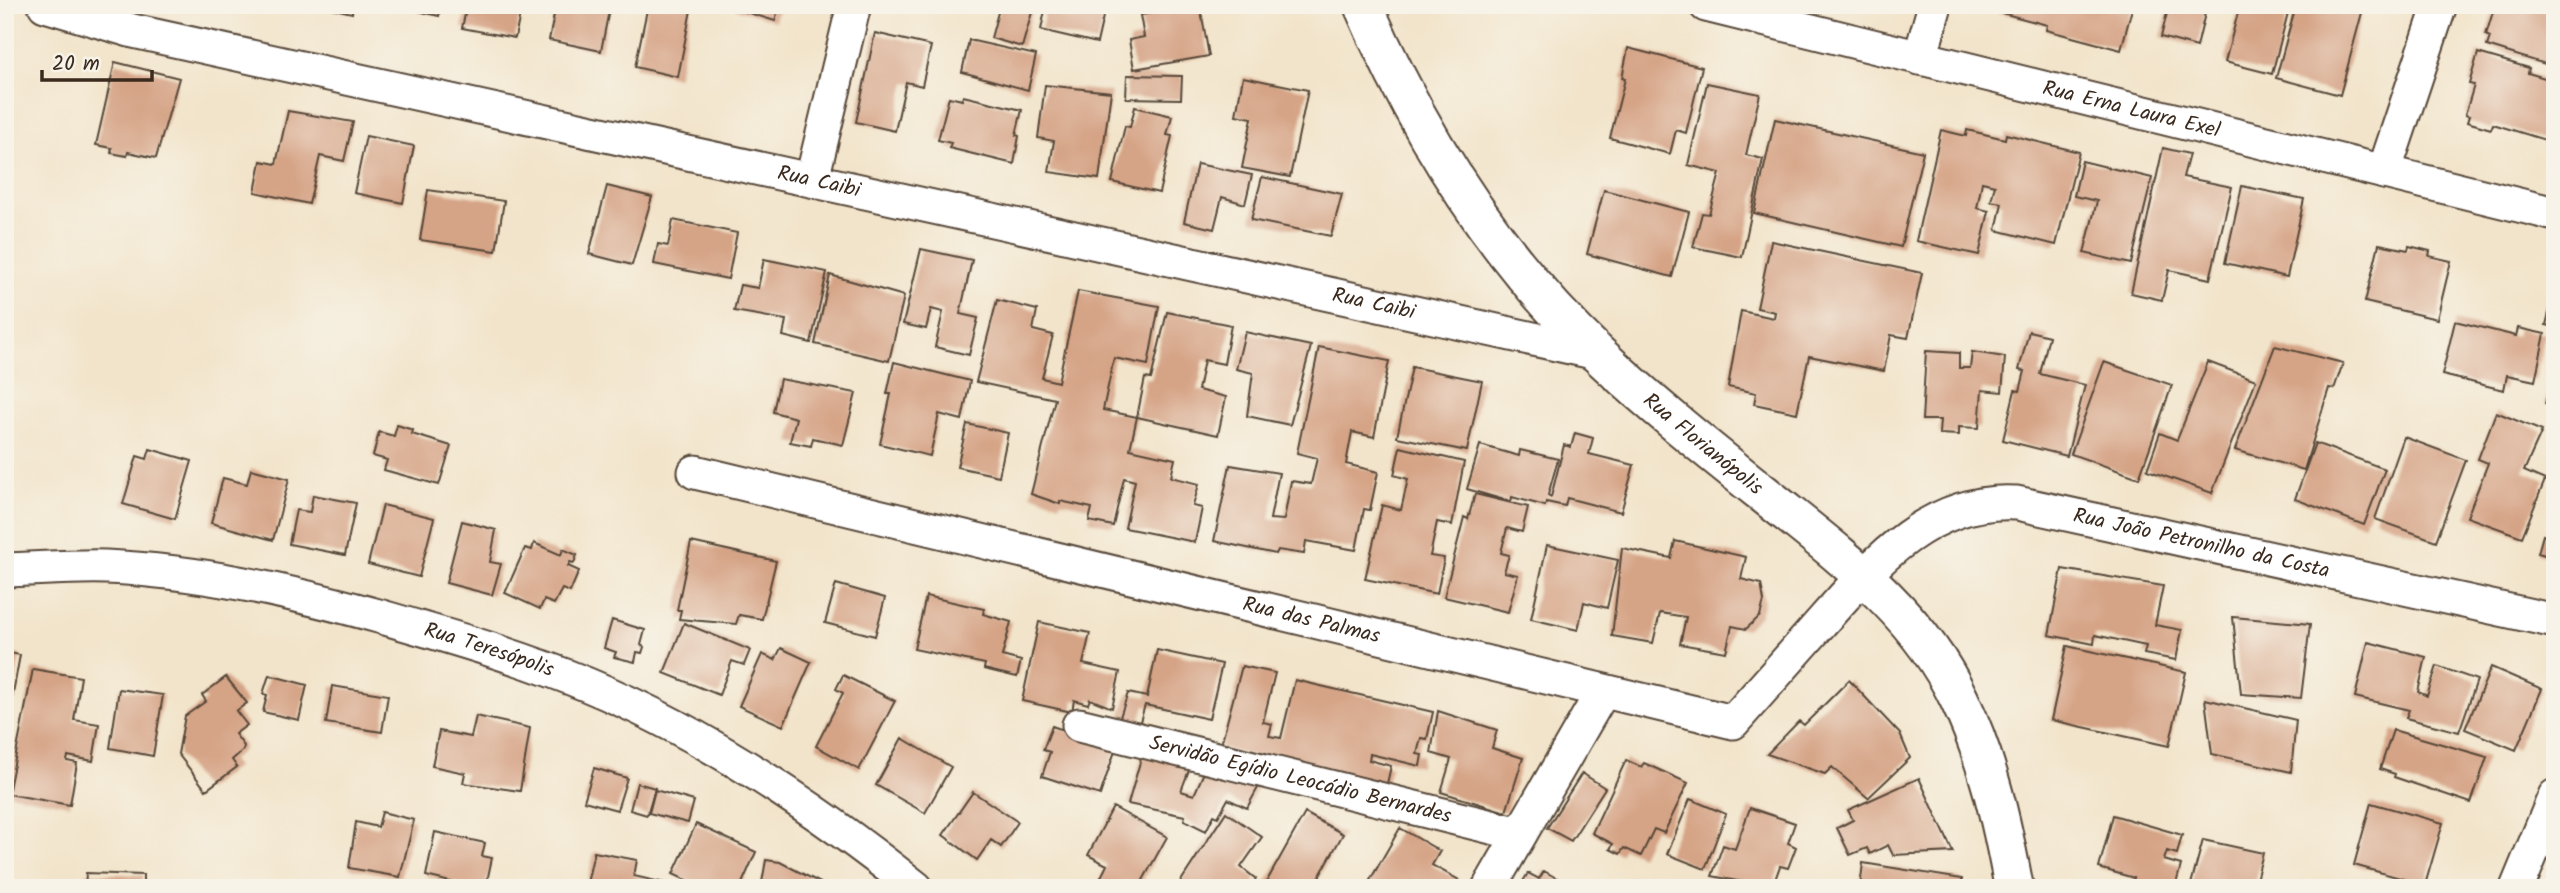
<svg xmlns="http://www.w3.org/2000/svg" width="2560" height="893" viewBox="0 0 2560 893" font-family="Kalam,sans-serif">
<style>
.building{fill:#d5a385}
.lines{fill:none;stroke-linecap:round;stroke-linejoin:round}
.street-casing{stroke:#564638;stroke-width:37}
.secondary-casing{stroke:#564638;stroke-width:42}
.street{stroke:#fff;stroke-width:33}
.secondary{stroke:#fff;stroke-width:38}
.labels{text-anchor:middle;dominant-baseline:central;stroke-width:5;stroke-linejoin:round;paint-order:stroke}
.street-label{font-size:21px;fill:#3b2a1e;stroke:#f7f3e8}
</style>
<rect width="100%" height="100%" fill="#f7f3e8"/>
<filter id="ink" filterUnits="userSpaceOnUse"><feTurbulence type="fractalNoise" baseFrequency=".0143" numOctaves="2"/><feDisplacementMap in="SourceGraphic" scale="14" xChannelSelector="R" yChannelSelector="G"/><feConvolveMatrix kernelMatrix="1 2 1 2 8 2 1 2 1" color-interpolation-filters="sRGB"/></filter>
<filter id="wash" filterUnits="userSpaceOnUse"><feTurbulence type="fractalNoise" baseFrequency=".00686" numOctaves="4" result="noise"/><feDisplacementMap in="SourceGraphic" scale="28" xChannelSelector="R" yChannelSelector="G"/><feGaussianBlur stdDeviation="1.57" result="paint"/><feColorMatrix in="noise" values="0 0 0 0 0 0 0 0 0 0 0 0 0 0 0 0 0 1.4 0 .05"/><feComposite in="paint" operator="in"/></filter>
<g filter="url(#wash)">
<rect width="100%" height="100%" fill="#f2e4ca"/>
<g id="blocks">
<path class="building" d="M318,5H353L352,13Z
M393,5H442L439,16Z
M467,5H522L515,38L462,28Z
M556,5H610L601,51L549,40Z
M648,5H692L678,77L635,67Z
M737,5H788L786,12L778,10L775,21L736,9Z
M1000,5H1034L1022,47L991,38Z
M1046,5L1105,8L1097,43L1041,30Z
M1200,5L1209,56L1134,69L1129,40L1144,37L1140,15Z
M2000,5H2133L2121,50L2046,30L2047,25L1998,12Z
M2169,5H2207L2197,47L2161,37Z
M2240,5H2290L2272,74L2225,62Z
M2296,5H2364L2340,95L2276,78Z
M2495,5H2539L2538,8L2555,13V67L2487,46L2490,37L2486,35Z
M875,33L931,46L922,86L906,82L895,131L856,122Z
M969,40L1036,55L1028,90L962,72Z
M1628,48L1702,67L1686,133L1676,130L1670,154L1610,138L1625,79L1622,78Z
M2478,53L2529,68L2528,73L2555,81V143L2493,124L2491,129L2467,122L2469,116L2465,115L2474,85L2469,84Z
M115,62L179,78L156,158L128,152L127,156L111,153L112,148L96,145Z
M1127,75L1182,76L1181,99L1126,98Z
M1243,77L1308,90L1290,177L1242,168L1252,118L1236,115Z
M1707,83L1760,94L1746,155L1763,159L1742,257L1693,247L1702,213L1709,214L1720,173L1688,165Z
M1045,85L1111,92L1099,179L1049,172L1054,141L1038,138Z
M963,96L1022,110L1016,135L1019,136L1014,164L949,148L951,143L938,140L949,97L962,100Z
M1135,107L1172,116L1167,135L1172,136L1159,193L1112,182L1125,126L1130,127Z
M288,111L353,122L344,161L320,156L309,204L255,192L261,161L276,164Z
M1775,119L1923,152L1901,247L1754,213Z
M1941,130L1966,136L1967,130L2005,139L2006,134L2079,152L2056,245L1996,230L2002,203L1991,201L1995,185L1982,182L1977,208L1989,211L1979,255L1916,241Z
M366,136L414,146L403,203L354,193Z
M2163,148L2189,154L2183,177L2232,187L2210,279L2169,270L2162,300L2131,293Z
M2082,161L2152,178L2131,264L2084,253L2097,201L2074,196Z
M1197,164L1252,175L1245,204L1222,197L1214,229L1184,222Z
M1262,177L1342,194L1331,236L1251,220Z
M607,186L652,197L632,265L589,254Z
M2242,186L2304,199L2287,277L2225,263Z
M428,190L504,201L496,251L420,240Z
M1604,190L1689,212L1672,277L1587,254Z
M673,220L737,233L728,279L654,264L658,244L668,246Z
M1771,241L1922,273L1908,338L1891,335L1884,371L1809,356L1797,413L1754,404L1756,393L1728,387L1741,311L1774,318L1775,312L1757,308Z
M2379,244L2408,250L2409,246L2430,251L2429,256L2451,261L2437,319L2365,302Z
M921,249L972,260L960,314L978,318L969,355L935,347L943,312L931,309L926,329L903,324Z
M764,259L827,272L811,343L783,336L786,320L734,311L740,285L758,288Z
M830,275L904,296L889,361L815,344Z
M1078,291L1159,306L1148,365L1114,358L1103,410L1137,417L1145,378L1151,379L1167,312L1231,325L1224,364L1204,360L1198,390L1226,397L1218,435L1137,417L1130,449L1175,459L1171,477L1199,484L1193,506L1202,508L1195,542L1125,528L1135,481L1124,478L1113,526L1089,521L1092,508L1060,501V504L1031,494L1055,399L976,382L997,300L1037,310L1033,330L1053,335L1042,378L1058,382Z
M2554,293H2555V327L2546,325Z
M2455,321L2516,336L2518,328L2545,334L2535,381L2507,375L2504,390L2442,375Z
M2029,331L2049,336L2040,374L2085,385L2067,456L2003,440L2015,390L2020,391L2025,371L2019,370Z
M1245,332L1311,346L1290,425L1247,416L1253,373L1236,369Z
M2275,346L2343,363L2334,389L2329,388L2304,470L2235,450Z
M1319,347L1389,361L1374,437L1352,432L1346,464L1378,472L1370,510L1364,509L1356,550L1306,541L1304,554L1278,550L1276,554L1214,541L1230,465L1279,473L1270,519L1284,520L1291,481L1311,484L1317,458L1297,453Z
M1926,351L1959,353V368H1970L1972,352L2005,357L2002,392L1982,390L1979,428L1959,427V435L1939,434L1940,420H1922Z
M894,362L970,381L962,420L939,414L930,456L880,444L891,394H887Z
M2104,362L2172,385L2139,478L2071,454Z
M2208,362L2256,380L2212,493L2147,470L2160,433L2177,440Z
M1412,367L1482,381L1467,451L1397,437Z
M2554,370H2555V406L2545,404Z
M780,379L856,393L843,445L813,438L811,446L790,442L796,418L773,412Z
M2496,412L2542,431L2524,471L2545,480L2522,537L2467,517L2488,463L2478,459Z
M967,424L1008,433L999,476L957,467Z
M397,425L413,430L412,434L451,446L439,485L384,470L387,460L373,456L379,432L394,436Z
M1575,433L1593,438L1589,454L1634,465L1621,512L1567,498L1565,506L1546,502L1545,506L1512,497L1511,502L1467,489L1480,445L1519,456L1520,450L1558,459L1548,495L1551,497L1564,445L1571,447Z
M2404,437L2466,460L2436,541L2375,519Z
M2315,443L2385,469L2364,525L2295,499Z
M1400,447L1464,462L1452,525L1437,522L1430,556L1444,558L1437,594L1365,579L1382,505L1401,510L1408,479L1394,475Z
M150,449L192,461L175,519L123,504L137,456L147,459Z
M251,469L289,479L273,540L211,523L223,478L247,484Z
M1475,494L1528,507L1522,532L1507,528L1501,553L1509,555L1504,572L1518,575L1508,612L1444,597L1464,517L1468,519Z
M313,495L356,503L345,555L289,544L296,510L310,512Z
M383,505L434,518L419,577L368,564Z
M2554,512H2555V558L2538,553L2543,535L2547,537Z
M462,521L496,530L490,562L501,564L492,595L446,583Z
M1675,541L1746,557L1741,579L1761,584L1764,601L1760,616L1746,629L1732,626L1726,652L1680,644L1686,617L1660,613L1653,643L1612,636L1622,548L1671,558Z
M691,542L776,561L762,619L739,615L736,624L679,619L681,610H677Z
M534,543L561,555L563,549L577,555L574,563L570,562L568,566L579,571L570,592L562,589L554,604L544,600L540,609L505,593L525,548L532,550Z
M1547,545L1618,560L1607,608L1584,602L1578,630L1531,619Z
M2062,569L2163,586L2155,625L2182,630L2176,660L2144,654L2146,646L2095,635L2094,644L2049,635Z
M836,584L885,598L875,636L825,623Z
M926,596L984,609L983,614L1011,622L1002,656L1021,661L1017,677L984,669L985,664L914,649Z
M2233,617L2310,624L2301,698L2241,694Z
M612,620L645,630L641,645L644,647L642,653L637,652L635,662L614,657L616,652L604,648Z
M1039,622L1090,633L1083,664L1120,672L1112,708L1090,699L1088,704L1074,700L1072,712L1022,701Z
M684,623L750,650L744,665L732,661L719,695L664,673Z
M2368,642L2426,657L2418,692L2427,696L2437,666L2477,680L2459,732L2406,718L2409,710L2355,697Z
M2067,646L2186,672L2169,746L2051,720Z
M781,648L811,662L783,726L739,706L762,654L775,660Z
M1157,650L1222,664L1209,719L1145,705L1138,728L1118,723L1128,693L1147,697Z
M5,652L20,655L7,726H5Z
M1242,666L1275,673L1263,722L1272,724L1269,736L1281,738L1295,680L1433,712L1427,739L1421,738L1417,754L1422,755L1420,766L1370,754L1369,760L1391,766L1386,788L1220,748Z
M2491,667L2542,689L2516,750L2465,729Z
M33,669L81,677L74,720L99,724L93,761L68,756L67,761L77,763L70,805L8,794Z
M269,675L307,685L299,720L263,712L267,695L263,694Z
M843,675L895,701L859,770L816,746L843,693L836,689Z
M226,677L247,703L236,711L247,725L235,734L244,746L243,750L232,760L237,767L206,790L178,754L185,716L206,701L202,695Z
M1849,680L1900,734L1910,758L1868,798L1832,767L1825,774L1767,754L1799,721L1804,725Z
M332,686L388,695L382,732L326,723Z
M119,689L163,695L153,756L110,748Z
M2205,699L2296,720L2291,772L2212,754Z
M1438,711L1497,730L1492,748L1523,758L1506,812L1441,792L1451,759L1431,753Z
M476,716L530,728L520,791L463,783L465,773L432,766L439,731L471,737Z
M1052,726L1116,748L1100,795L1042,776L1050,752L1043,750Z
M2393,730L2487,757L2471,803L2394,777L2395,774L2380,769Z
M902,738L951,767L925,813L876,785Z
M1144,748L1192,762L1181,791L1194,795L1208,763L1260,784L1247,808L1228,799L1218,817L1214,815L1206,831L1184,820L1185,816L1128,804Z
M1626,760L1641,767L1644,763L1688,783L1664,833L1654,829L1641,856L1624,848L1620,854L1610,849L1613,844L1592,833Z
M594,768L627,778L617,810L584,801Z
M1582,773L1605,788L1571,841L1547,828Z
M1919,778L1953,852L1893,855L1888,845L1870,854L1867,848L1850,855L1837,828L1853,820L1848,810Z
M637,783L655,788L647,815L630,810Z
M655,790L694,801L688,823L649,813Z
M973,792L1018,822L1001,847L991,840L977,860L943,835Z
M1690,799L1726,814L1705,869L1667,854Z
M2371,803L2443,823L2425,885L2354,865Z
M1113,807L1167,837L1142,882L1146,885L1145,888H1117L1100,879L1107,865L1088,855Z
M1750,808L1795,823L1788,843L1796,847L1788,868L1780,866L1772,888L1712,876L1723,845L1735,849Z
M382,812L414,820L400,877L349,868L356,822L378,827Z
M1226,812L1262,837L1241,867L1256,879L1251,888H1185L1179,884Z
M1305,813L1343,834L1313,888H1263Z
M2113,815L2182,835L2177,854L2167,851L2164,860L2181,865L2175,888H2142L2132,885L2134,878L2099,868Z
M696,824L756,852L740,888H703L673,874Z
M1400,828L1440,851L1432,865L1459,880L1455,888H1379L1369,882Z
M435,832L485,843L482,856L492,858L486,886L477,884L475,888L426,876Z
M2203,840L2263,853L2254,888H2190Z
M594,852L637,860L634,876L686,888H586Z
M766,860L780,862L830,888H761Z
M1863,863L1962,879L1961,888H1860Z
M1544,871L1574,888H1519L1528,873L1539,879Z
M86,873L143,875V888H85Z
M2401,882L2416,887V888H2398Z"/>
</g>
</g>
<g filter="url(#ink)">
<use href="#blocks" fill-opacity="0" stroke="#564638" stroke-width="2"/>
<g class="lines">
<g class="street-casing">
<g id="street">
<path id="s1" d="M45,5L133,31L1597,353"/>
<path id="s2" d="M1706,5L2555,214"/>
<path d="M1920,58L1935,5"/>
<path d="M2384,172L2440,5"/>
<path d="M812,179L854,5"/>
<path id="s3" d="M695,472L1733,722C1762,689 1791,657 1819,625C1872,565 1929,497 2017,503L2555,621"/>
<path id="s4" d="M5,570C39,569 73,566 106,567C199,571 292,592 382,617C451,637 521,657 588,685C706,734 816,808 916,888"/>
<path id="s5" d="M1079,725L1520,834"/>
<path d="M1489,888L1603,691"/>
<path d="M2517,888L2555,796"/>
</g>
</g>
<g class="secondary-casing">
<g id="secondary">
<path id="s6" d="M1363,5C1419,135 1496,257 1598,354C1654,407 1715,455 1775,503C1846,560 1919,614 1959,699C1988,759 2002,823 2014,888"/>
</g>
</g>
<use href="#street" class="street"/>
<use href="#secondary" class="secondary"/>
</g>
</g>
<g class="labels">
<g class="street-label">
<text stroke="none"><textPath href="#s2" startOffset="438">Rua Erna Laura Exel</textPath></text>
<text stroke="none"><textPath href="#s1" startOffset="794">Rua Caibi</textPath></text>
<text stroke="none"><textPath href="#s1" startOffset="1362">Rua Caibi</textPath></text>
<text stroke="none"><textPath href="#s6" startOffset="562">Rua Florianópolis</textPath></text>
<text stroke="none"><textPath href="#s3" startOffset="1628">Rua João Petronilho da Costa</textPath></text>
<text stroke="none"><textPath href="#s3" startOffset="634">Rua das Palmas</textPath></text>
<text stroke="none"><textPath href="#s4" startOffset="494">Rua Teresópolis</textPath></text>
<text stroke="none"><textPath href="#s5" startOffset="228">Servidão Egídio Leocádio Bernardes</textPath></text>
</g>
</g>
<rect width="2560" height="893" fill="none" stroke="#f7f3e8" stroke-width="28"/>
<path d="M42 70v10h110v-10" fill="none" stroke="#3b2a1e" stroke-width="3.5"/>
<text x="52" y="70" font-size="21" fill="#3b2a1e" stroke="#f7f3e8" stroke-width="5" paint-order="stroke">20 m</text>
</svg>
